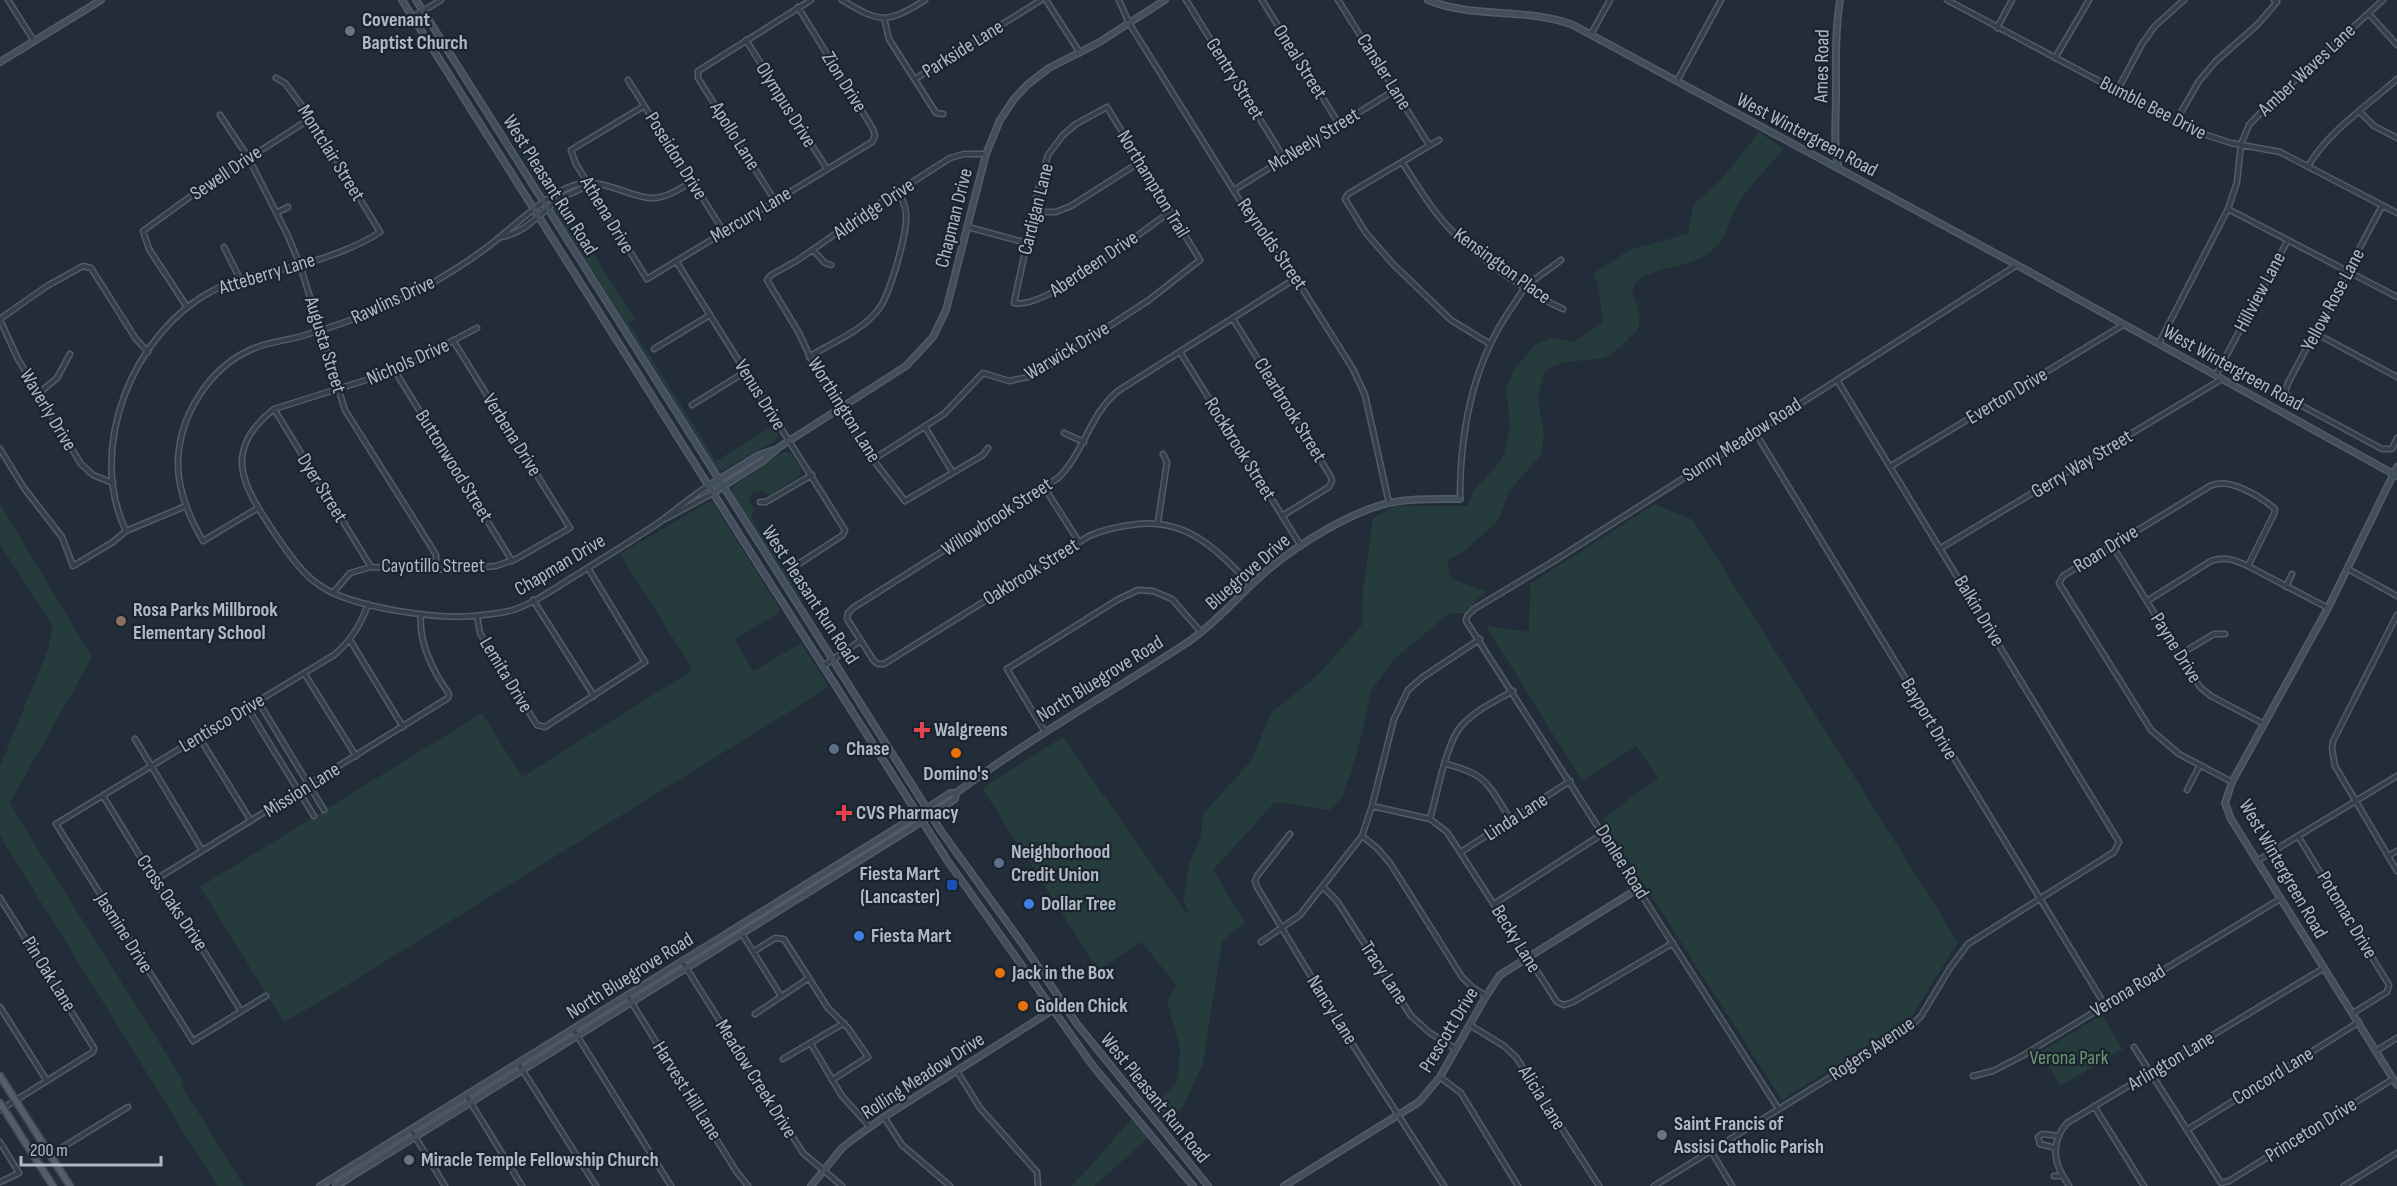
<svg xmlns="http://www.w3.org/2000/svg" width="2397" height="1186" viewBox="0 0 2397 1186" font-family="'Sofia Sans Condensed',sans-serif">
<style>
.green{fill:#253b3c}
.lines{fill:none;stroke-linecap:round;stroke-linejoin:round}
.street-casing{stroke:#535c68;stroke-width:7}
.secondary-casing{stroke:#535c68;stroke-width:8}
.primary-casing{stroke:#3f4853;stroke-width:9}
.street{stroke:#353f4a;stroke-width:4}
.secondary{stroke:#434e5d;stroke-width:5}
.primary{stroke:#535e6a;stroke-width:6}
.worship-dot{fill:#6b7280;stroke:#1b242e;stroke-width:2}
.education-dot{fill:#8d6e63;stroke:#1b242e;stroke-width:2}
.health-dot{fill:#e0444e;stroke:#1b242e;stroke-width:2}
.service-dot{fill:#5c6f8a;stroke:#1b242e;stroke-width:2}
.food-dot{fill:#e8710a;stroke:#1b242e;stroke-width:2}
.transit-dot{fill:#1a4fb4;stroke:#1b242e;stroke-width:2}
.shop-dot{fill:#3f7fe0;stroke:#1b242e;stroke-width:2}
.labels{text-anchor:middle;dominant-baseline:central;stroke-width:4.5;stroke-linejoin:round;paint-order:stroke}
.poi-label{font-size:20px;font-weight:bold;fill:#b0b9c6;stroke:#1b242e;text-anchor:start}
.street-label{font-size:20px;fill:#b0b9c6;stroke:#1b242e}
.park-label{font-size:20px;fill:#689771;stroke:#1b242e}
</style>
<rect width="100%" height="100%" fill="#222d39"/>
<path class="green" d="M1759,132L1784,149C1770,165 1747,188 1737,206C1724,229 1732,236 1706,255C1687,269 1646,267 1634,285C1629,294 1638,302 1639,311C1640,317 1639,323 1638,329L1619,348L1607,356L1600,359L1564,362L1545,370L1538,398L1544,434L1541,455L1509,491L1498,521L1463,552L1448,560L1449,575L1454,580L1486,591L1464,613H1450L1393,660L1371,691L1358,750L1343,796L1330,810L1275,802L1213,870L1245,923L1222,941L1203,1063L1183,1107L1163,1123L1149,1104L1175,1086L1179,1070L1180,1046L1167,1003L1176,985L1142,942L1098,970L982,788L1063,737L1186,913L1189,912L1183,902L1189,865L1201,835L1203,814L1251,761L1271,713L1317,676L1362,625L1363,590L1373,518L1394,506H1468L1474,490L1500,462L1505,450L1510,429L1506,388L1515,368L1536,344L1551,338L1573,342L1603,323L1598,284L1593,274L1629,250L1688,234L1693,205L1721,180Z
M524,142L554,191L546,196L516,146Z
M562,204L635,319L629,323L716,461L773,426L778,433L776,440L723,470L717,469L553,209Z
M783,452L791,453L801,469L799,477L769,495L762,491L753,493L749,501L754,510L751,517L802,599L799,600L732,493L733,487Z
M708,502L714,504L781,611L734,640L754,671L801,643L829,687L326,998L284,1022L200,887L482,713L522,777L693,670L620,554Z
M0,503L92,658L10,802L16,814L184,1082L181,1085L244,1186H217L0,836V767L48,649L53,627L0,544Z
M1655,504L1693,520L1958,942L1910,1019L1782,1100L1602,819L1658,778L1636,746L1582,781L1486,626L1529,632L1530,584Z
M2102,1015L2123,1049L2061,1086L2040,1052Z
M1131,1119L1148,1138L1094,1186H1071L1087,1170Z"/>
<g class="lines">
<g class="street-casing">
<path id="street" d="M8,0L34,41
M842,0C880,23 887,24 925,0
M1046,0L1080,53
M1119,0L1129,23L1249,215L1278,250L1353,369L1365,395L1389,503
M1186,0L1284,158
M1262,0L1339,124
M1338,0L1429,145
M1947,0L2191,130L2231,143L2280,152L2397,213
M2369,14L2397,45
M413,17L441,0
M884,18L889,39L936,113L943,114
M1997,28L2012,0
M1591,34L1610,0
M746,40L827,169
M2055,58L2089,0
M915,79L1041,0
M628,80L724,232
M1677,81L1721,0
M2117,91L2142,44L2155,26L2184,0
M644,106L571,150L576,164L647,279L872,142L875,136L873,129L798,7
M2360,112L2374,126L2397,138
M220,115L248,157L288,236L300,265L345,410L430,545L436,555V570
M2176,121L2199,81L2216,61L2257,25L2277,2L2274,0
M1439,140L1348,194L1345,199L1366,233L1393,264L1451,320L1490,344
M986,154H964L950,158L875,206L798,260L771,275L767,280L799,333L819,376L861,444L905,501L983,455L988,448
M1402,162C1417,185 1431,209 1450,229C1480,259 1524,291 1563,309
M2308,166C2329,131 2367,106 2397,79
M1234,190L1395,90
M775,201L698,78V71L811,0
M2382,206L2288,383L2285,392L2293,401L2382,449H2392L2397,438
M2228,209L2397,297
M278,212L288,207
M1034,212H1056L1071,206L1140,162
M968,227L1027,243
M501,237C527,233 541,211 561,198C570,193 580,191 587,184
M224,247L240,279
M813,250L825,263L831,265
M676,261L845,530L843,535L800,563L791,564
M187,307L149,249L143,231L198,191L311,118
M0,319L47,286L83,266L91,268L136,339L148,352
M1233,319L1331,477L1332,481L1329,487L1282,516
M0,320L18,359L81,464L93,475L113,483
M477,328L395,371L274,409C220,452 244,487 275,534C287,551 301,573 319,585C352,608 442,621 482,615C492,614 504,613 513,610C534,603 554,589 573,577C602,559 632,541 661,521C677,509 691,497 708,486
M2315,333L2397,377
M2159,343L2228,209L2237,182L2241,144L2249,125L2268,105L2383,0
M654,349L710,315
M1180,352L1301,546
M809,357C831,343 862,331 878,310C890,295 908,232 906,213C905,205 902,198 898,191
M395,371L512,561
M2216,375L2288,240
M38,394L57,378L70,354
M692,405L745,372
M274,409L371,567
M925,427L953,473
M1755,432L2105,1005
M1064,433L1084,442
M0,449L24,488L62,537L73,566L113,542L126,531L186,506
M874,459L944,414L983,373L1009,381L1033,376L1149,300L1200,260L1107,107L1076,124L1063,135L1048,155L1039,186L1014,303C1045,311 1141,231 1170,212
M1891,466L2123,325
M1044,487L1079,542
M1460,499C1460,432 1473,362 1512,307C1516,301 1520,294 1525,288C1535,278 1550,269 1561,260
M760,502H766L812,475
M258,508L203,541C189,517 178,491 178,464C178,418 208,369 250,350C266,342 285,341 302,336C346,323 389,308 429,285C453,271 479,255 500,237C519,221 556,188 579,184C605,179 627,196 650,198C665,199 680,189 692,181
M665,519L713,493
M1158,522L1167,462L1163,454
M126,531C86,448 133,333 212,291C240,276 270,273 300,265C323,259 360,246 380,232L311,118L285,83L276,78
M2112,545L2200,687L2211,696L2264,724
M1941,548L2222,379
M2348,569L2397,596
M1251,585C1218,551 1189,519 1138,524C1120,526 1105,529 1089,536L884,664H878L874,661L847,619L848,613L853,608L1058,478C1084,453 1089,415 1118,391L1296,278
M2286,587L2292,574
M333,593L350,573L371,567L455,570L496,566L516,559L570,528L454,342
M533,600L594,696
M2147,601L2211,561C2225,556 2235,560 2248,566L2328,608
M2397,615L2333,741L2332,749L2335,766L2397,871
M477,616L480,633L487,645L537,725L545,727L645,662L588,568
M350,640L403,727
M2179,655L2214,634H2225
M823,666L860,641
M304,673L356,756
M258,701L324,810
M247,707L314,816
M1045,732L1007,669L1117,600L1138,590L1153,591L1172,599L1201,632
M199,737L251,821
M135,739L202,850
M1446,764C1488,774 1488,785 1511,820
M2232,782L2179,754L2151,730L2059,583L2063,576L2210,486C2229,477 2260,496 2275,509L2274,514L2248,566
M2187,790L2200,765
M103,796L162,892L178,910L241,1011
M1372,806L1430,819L1447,832L1557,1002L1564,1005L1573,1002L1673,943
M1430,819C1437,795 1446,742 1462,725C1476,710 1495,701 1513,691
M1290,834L1257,876L1255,881L1257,887L1349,1039L1444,1186
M1362,836L1377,848L1390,863L1462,977L1472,987L1486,996
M2298,836L2389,985L2387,992L2353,1013
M1461,852L1570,781
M2388,856L2397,851
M2257,861L2397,776
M155,880L448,698L449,694C433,671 418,643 421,614
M1323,887L1337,901L1411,1016L1430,1033L1456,1049
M0,898L94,1048L93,1052L0,1110
M1494,904L1604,833
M742,934L781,996
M1261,942L1300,915L1362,836L1372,806L1394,719L1408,690L1423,677L1480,639
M753,952L775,938L784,939L828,1008L848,1028L868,1057L832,1080
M682,961L803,1153L842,1186
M627,995L736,1171L748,1186
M266,996L193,1041L56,824L334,655C351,641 361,625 368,604
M0,1007L47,1081
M755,1014L809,978
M1470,1025L1504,1046L1516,1057L1599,1186
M573,1029L671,1186
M811,1044L842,1096L870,1127
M2134,1047L2221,1183L2229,1181L2393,1079
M2376,1051L2397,1038
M783,1059L844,1023
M518,1063L596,1186
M957,1071L980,1108L1037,1172L1038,1186
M1973,1076L1993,1071L2022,1056L2280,899
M1440,1077L1461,1093L1518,1186
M466,1095L522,1186
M2094,1106L2144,1186
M1778,1108L1466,621L1467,616L1474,609L1554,561L2017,265
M884,1117L902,1145L950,1186
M411,1130L445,1186
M2187,1130L2359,1022
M0,1142L19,1173L0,1182
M2056,1148L2040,1144L2038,1137L2042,1134L2059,1136
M1711,1151L1732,1186
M50,1155L128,1107
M2054,1176H2063L2069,1186
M2063,1176C2052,1158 2053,1139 2067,1123L2324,968
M1654,1186L1907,1030L1921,1016L1950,968L1968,944L2114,852L2119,842L1837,380
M2344,1186L2397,1153"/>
</g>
<g class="secondary-casing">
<path id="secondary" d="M402,0L763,572L947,860L1093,1066L1193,1186
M416,0L941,831L1024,946L1077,1024L1208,1186
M1428,0C1473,19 1526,7 1573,25L2017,265L2397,476
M0,62L101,0
M1839,169C1833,145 1836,119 1836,94C1836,63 1835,31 1840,0
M2397,467L2328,608L2232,782L2225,803L2231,819L2397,1085
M708,486L759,455L774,450
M713,493L763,461L778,448L906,366L933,337L946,310L986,154L1000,120L1014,99L1027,85L1049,68L1098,43L1165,0
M320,1186L908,821L950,793H956
M336,1186L913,827L955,799L956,793C1030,738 1111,693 1188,642C1216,623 1237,597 1262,575C1294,546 1358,506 1400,501C1420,498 1440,499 1460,499
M811,1186L842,1148L852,1140L884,1117L1062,1004
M1284,1186L1419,1102L1440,1077L1486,996L1500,975L1639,888"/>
</g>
<g class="primary-casing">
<path id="primary" d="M0,1076L70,1186
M0,1103L53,1186"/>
</g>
<use href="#street" class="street"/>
<use href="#secondary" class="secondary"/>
<use href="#primary" class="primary"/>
</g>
<g class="worship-dot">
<circle cx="350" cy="31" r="6"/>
<circle cx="1662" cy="1135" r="6"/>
<circle cx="409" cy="1160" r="6"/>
</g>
<circle class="education-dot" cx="121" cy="621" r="6"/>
<g class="health-dot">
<path d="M919 721h6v6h6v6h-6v6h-6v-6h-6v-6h6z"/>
<path d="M841 804h6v6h6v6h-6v6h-6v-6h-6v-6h6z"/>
</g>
<g class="service-dot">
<circle cx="834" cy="749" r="6"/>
<circle cx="999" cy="863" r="6"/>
</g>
<g class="food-dot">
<circle cx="956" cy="753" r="6"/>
<circle cx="1000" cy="973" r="6"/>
<circle cx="1023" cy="1006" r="6"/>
</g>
<rect class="transit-dot" x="946" y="879" width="12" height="12" rx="3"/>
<g class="shop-dot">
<circle cx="1029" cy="904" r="6"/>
<circle cx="859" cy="936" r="6"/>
</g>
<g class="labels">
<g class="poi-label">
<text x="362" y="20">Covenant<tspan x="362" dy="23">Baptist Church</tspan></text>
<text x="133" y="610">Rosa Parks Millbrook<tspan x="133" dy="23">Elementary School</tspan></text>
<text x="934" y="730">Walgreens</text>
<text x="846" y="749">Chase</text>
<text x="956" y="774" text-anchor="middle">Domino's</text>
<text x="856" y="813">CVS Pharmacy</text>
<text x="1011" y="852">Neighborhood<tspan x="1011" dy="23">Credit Union</tspan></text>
<text x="940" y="874" text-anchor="end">Fiesta Mart<tspan x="940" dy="23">(Lancaster)</tspan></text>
<text x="1041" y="904">Dollar Tree</text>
<text x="871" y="936">Fiesta Mart</text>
<text x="1012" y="973">Jack in the Box</text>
<text x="1035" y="1006">Golden Chick</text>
<text x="1674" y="1124">Saint Francis of<tspan x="1674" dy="23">Assisi Catholic Parish</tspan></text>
<text x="421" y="1160">Miracle Temple Fellowship Church</text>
</g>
<g class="street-label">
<text transform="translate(963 49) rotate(-32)">Parkside Lane</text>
<text transform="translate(1300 62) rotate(58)">Oneal Street</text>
<text transform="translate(1822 66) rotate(-89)">Ames Road</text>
<text transform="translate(2307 70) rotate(-43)">Amber Waves Lane</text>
<text transform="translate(1384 72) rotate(58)">Cansler Lane</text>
<text transform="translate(1235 79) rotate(58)">Gentry Street</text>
<text transform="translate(844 82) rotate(58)">Zion Drive</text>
<text transform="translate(786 105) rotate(58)">Olympus Drive</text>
<text transform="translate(2153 108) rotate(27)">Bumble Bee Drive</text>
<text transform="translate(1807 135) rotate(28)">West Wintergreen Road</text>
<text transform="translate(735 136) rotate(58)">Apollo Lane</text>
<text transform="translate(1314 140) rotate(-32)">McNeely Street</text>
<text transform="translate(331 153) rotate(58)">Montclair Street</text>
<text transform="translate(676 156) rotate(58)">Poseidon Drive</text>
<text transform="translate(226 173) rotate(-34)">Sewell Drive</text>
<text transform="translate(1153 184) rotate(59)">Northampton Trail</text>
<text transform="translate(550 185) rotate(58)">West Pleasant Run Road</text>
<text transform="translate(874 209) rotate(-34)">Aldridge Drive</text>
<text transform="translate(1036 209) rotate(-76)">Cardigan Lane</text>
<text transform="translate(607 215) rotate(59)">Athena Drive</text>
<text transform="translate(751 215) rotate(-31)">Mercury Lane</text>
<text transform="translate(954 218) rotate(-76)">Chapman Drive</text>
<text transform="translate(1272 244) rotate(55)">Reynolds Street</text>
<text transform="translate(1094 264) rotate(-34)">Aberdeen Drive</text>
<text transform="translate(1502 266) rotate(36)">Kensington Place</text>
<text transform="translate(267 274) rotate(-17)">Atteberry Lane</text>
<text transform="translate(2260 292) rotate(-62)">Hillview Lane</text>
<text transform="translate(393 300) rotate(-25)">Rawlins Drive</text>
<text transform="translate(2333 300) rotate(-62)">Yellow Rose Lane</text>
<text transform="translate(325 345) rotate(73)">Augusta Street</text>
<text transform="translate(1067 351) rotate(-31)">Warwick Drive</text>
<text transform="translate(408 362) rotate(-24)">Nichols Drive</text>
<text transform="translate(2233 368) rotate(29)">West Wintergreen Road</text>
<text transform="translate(760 395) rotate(58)">Venus Drive</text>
<text transform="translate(2007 396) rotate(-31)">Everton Drive</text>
<text transform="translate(48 410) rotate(59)">Waverly Drive</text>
<text transform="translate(844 410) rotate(58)">Worthington Lane</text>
<text transform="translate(1290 410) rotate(58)">Clearbrook Street</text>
<text transform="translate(512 435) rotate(58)">Verbena Drive</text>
<text transform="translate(1742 440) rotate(-33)">Sunny Meadow Road</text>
<text transform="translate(1240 449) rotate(58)">Rockbrook Street</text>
<text transform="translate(2082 464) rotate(-31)">Gerry Way Street</text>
<text transform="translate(454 466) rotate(58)">Buttonwood Street</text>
<text transform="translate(322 488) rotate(58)">Dyer Street</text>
<text transform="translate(997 517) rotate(-33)">Willowbrook Street</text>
<text transform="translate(2106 549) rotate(-32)">Roan Drive</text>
<text transform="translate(560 565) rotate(-31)">Chapman Drive</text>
<text x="433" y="566">Cayotillo Street</text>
<text transform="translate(1031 572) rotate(-32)">Oakbrook Street</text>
<text transform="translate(1248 572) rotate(-41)">Bluegrove Drive</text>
<text transform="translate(810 595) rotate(57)">West Pleasant Run Road</text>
<text transform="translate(1979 611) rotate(59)">Balkin Drive</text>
<text transform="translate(2176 648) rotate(58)">Payne Drive</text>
<text transform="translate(506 675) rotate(59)">Lemita Drive</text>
<text transform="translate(1100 679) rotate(-32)">North Bluegrove Road</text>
<text transform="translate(1929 719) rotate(59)">Bayport Drive</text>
<text transform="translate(222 723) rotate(-31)">Lentisco Drive</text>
<text transform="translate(302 790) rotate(-32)">Mission Lane</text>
<text transform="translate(1516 817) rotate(-33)">Linda Lane</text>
<text transform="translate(1622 862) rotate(58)">Donlee Road</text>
<text transform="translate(2283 869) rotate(60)">West Wintergreen Road</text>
<text transform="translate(172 903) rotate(56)">Cross Oaks Drive</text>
<text transform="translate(2347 915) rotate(59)">Potomac Drive</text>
<text transform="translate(124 933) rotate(58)">Jasmine Drive</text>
<text transform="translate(1516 939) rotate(58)">Becky Lane</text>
<text transform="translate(1384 973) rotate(57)">Tracy Lane</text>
<text transform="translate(49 974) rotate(58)">Pin Oak Lane</text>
<text transform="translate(630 976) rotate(-32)">North Bluegrove Road</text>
<text transform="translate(2128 991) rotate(-31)">Verona Road</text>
<text transform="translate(1332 1010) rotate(58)">Nancy Lane</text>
<text transform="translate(1449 1030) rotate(-59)">Prescott Drive</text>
<text transform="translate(1872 1049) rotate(-34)">Rogers Avenue</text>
<text transform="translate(2171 1061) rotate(-31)">Arlington Lane</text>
<text transform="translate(923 1076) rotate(-33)">Rolling Meadow Drive</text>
<text transform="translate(2273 1076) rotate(-32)">Concord Lane</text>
<text transform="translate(756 1079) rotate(58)">Meadow Creek Drive</text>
<text transform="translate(687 1091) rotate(58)">Harvest Hill Lane</text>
<text transform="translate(1155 1098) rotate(51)">West Pleasant Run Road</text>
<text transform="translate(1542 1098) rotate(58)">Alicia Lane</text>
<text transform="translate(2311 1130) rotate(-32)">Princeton Drive</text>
</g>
<g class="park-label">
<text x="2069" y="1058">Verona Park</text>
</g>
</g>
<path d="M21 1156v9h140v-9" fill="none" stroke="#b0b9c6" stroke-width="3"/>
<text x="30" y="1156" font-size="18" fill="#b0b9c6" stroke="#1b242e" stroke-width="4.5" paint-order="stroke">200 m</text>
</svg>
